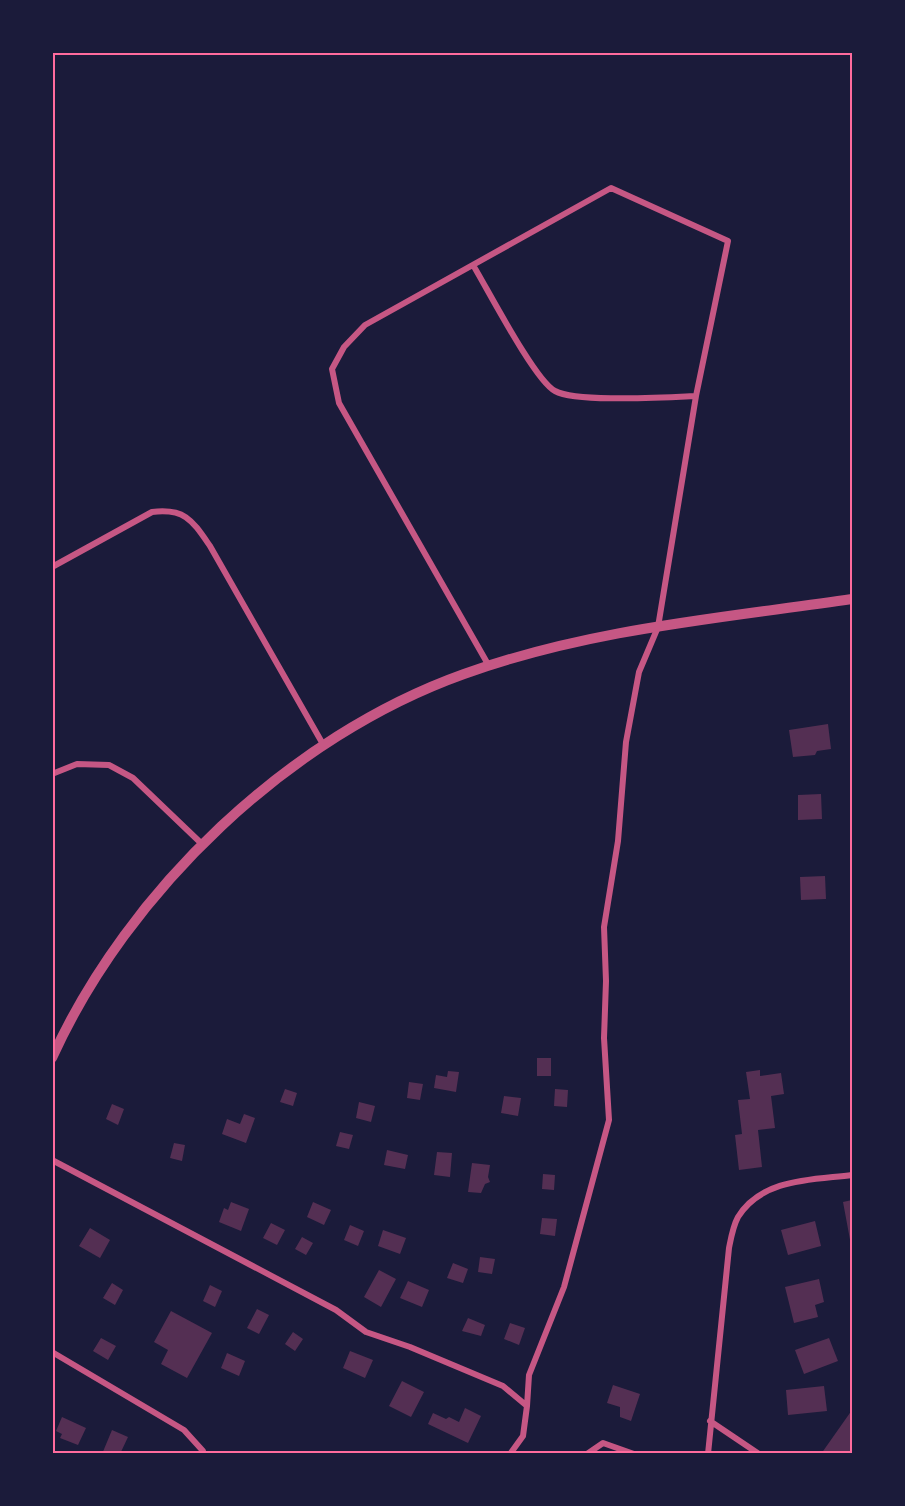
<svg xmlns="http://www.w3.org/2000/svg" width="905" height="1506" viewBox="0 0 905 1506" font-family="Commissioner,sans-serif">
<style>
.building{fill:#542f53}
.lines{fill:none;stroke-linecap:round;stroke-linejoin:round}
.minor{stroke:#c65784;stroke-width:6}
.tertiary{stroke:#c65784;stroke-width:10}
.neatline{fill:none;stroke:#ff6b9d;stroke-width:2}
</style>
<rect width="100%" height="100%" fill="#1b1b3a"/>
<path class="building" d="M828,724L831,749L817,751L815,755L793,757L789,730Z
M821,794L822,819L798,820V795Z
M825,876L826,899L801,900L800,877Z
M537,1058H551V1076H537Z
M760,1070V1076L781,1073L784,1094L771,1096L775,1128L758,1130L762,1167L739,1170L735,1135L742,1134L738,1100L750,1099L746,1072Z
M448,1071L459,1072L456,1092L434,1088L436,1075L447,1077Z
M409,1082L423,1084L420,1100L407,1098Z
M285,1089L297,1093L293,1106L280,1102Z
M555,1089L568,1090L567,1107L554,1106Z
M504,1096L521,1098L518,1116L501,1113Z
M359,1102L375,1106L371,1122L356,1118Z
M112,1104L124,1109L118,1125L106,1119Z
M244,1114L255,1118L246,1143L222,1134L227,1119L240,1124Z
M340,1132L353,1135L349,1149L336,1146Z
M174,1143L185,1145L182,1161L170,1158Z
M387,1150L408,1155L405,1169L384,1165Z
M437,1152L452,1153L450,1177L434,1175Z
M472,1163L490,1165L488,1177L490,1182L485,1184L481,1193L468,1192Z
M543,1174L555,1175L554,1190L542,1189Z
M852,1200V1245H851L843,1202Z
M231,1202L249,1209L241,1231L219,1222L224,1208L228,1210Z
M313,1202L331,1210L324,1225L307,1217Z
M542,1218L557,1219L555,1236L540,1234Z
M815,1221L821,1246L788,1255L781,1230Z
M271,1223L285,1230L277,1245L263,1238Z
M350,1225L364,1231L358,1246L344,1240Z
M90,1228L110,1240L100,1258L79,1246Z
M383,1230L406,1238L400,1254L378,1246Z
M302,1237L313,1243L306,1255L295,1249Z
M480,1257L495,1259L492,1274L478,1272Z
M453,1263L468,1269L463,1283L447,1278Z
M379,1270L396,1279L381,1307L364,1297Z
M819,1279L824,1302L815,1305L818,1317L794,1323L785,1287Z
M408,1281L429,1290L422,1307L400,1298Z
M112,1283L123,1290L115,1305L103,1298Z
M210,1285L222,1291L215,1307L203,1301Z
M257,1309L269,1315L259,1334L247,1328Z
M171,1311L212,1333L187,1378L161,1364L168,1350L154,1342Z
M468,1318L485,1325L481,1336L462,1331Z
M510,1323L525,1328L519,1345L504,1339Z
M293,1332L303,1339L295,1351L285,1344Z
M101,1338L116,1346L108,1360L93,1351Z
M829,1338L838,1361L804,1374L795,1350Z
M350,1351L373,1360L365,1378L343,1368Z
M227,1353L245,1361L239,1376L221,1368Z
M402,1381L424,1392L411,1417L389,1406Z
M613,1385L640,1394L631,1421L620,1417V1407L607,1403Z
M824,1386L827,1411L788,1415L786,1390Z
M465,1408L481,1416L468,1443L428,1424L433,1413L446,1419L449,1417L459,1422Z
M852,1410V1454H821Z
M62,1417L86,1428L78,1445L60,1438L62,1434L56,1431Z
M112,1430L128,1437L120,1454H102Z"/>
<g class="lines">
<path class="minor" d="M473,265C487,288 535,381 555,391C577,403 666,397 696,396
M52,567L152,512C185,508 192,520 210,546L324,746
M489,666L339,403L332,369L344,347L365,325L611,188L728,241L696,396L658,627L639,672L626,742L618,841L604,927L606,981L604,1038L609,1120L564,1287L529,1375L527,1406
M52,774L77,764L109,765L133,778L203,845
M52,1160L336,1310L366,1332L410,1347L503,1386L527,1406L523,1436L510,1454
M52,1352L184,1430L203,1451V1454
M710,1421L759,1454
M587,1454L603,1443L634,1454
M708,1454L729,1248C731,1238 733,1226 738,1217C762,1178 813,1180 852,1175"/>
<path class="tertiary" d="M52,1058C128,890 290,736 464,674C589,629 722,618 852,599"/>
</g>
<rect width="905" height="1506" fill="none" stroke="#1b1b3a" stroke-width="108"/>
<rect x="54" y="54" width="797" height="1398" class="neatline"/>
</svg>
